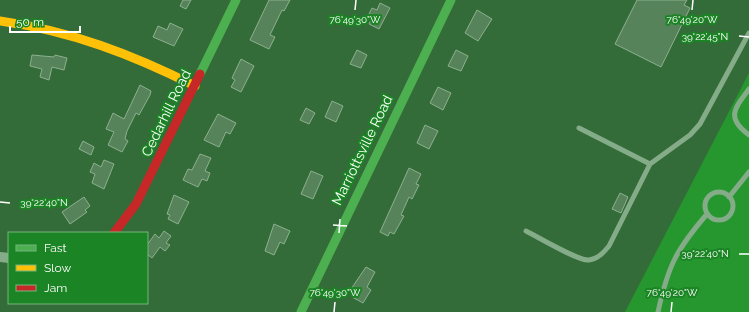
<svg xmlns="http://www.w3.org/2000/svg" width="749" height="312" viewBox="0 0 749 312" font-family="Raleway,sans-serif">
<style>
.green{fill:#26962e}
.building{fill:#56835a;stroke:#8db090}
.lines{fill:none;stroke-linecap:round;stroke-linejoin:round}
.lane{stroke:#85ac88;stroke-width:5}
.street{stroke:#85ac88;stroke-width:10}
.fast{stroke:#4caf50;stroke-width:9}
.slow{stroke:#ffc107;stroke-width:9}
.jam{stroke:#c62828;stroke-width:9}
.ticks{fill:none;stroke:#fff;stroke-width:1.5}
.labels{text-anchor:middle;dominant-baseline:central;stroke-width:4;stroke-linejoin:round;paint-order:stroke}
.street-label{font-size:14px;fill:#fff;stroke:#1b8424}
.ticks-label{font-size:10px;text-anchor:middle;fill:#fff;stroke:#1b8424;stroke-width:4;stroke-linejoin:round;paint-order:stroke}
</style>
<rect width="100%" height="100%" fill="#336c38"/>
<path class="green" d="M749,73V312H625Z"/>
<path class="building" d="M183,0H191L186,9L180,6Z
M269,0H290L284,11L282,10L270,35L275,37L269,49L250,40Z
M637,0H687L684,5L690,8L661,67L615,44Z
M380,3L390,8L379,29L369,24L371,20L367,18L372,8L377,10Z
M477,10L492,19L478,41L465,33Z
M170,23L183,29L174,46L153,37L158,26L167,30Z
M357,50L367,55L361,68L350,64Z
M456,50L468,56L461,71L448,66Z
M32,55L54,57L55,55L67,58L64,70L52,67L49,80L40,77L42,69L30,66Z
M241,59L254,66L241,92L231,87L235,80L232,78Z
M140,85L151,91L150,95L139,115L136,113L127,131L125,139L128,141L122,152L108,145L114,132L106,129L113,113L124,119Z
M438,87L451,93L443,110L430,103Z
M332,101L343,106L336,122L325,117Z
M306,108L315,113L309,124L300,120Z
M218,114L236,123L230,134L226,132L219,147L204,140Z
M425,125L438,131L429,149L417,143Z
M83,141L94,147L91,155L79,149Z
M200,154L211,158L205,171L210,173L207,181L202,179L198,187L183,180L188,169L192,170Z
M104,160L114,164L104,189L92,183L95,174L90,172L94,163L101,167Z
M409,168L421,174L416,184L419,185L412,199L409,197L401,215L404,216L394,234L390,232L388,236L380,232Z
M311,171L323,176L313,199L301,194Z
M620,193L628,197L621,213L612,209Z
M174,195L189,202L178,224L168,219L170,215L167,214Z
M84,197L90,206L85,210L87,212L70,224L62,212Z
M274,224L290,231L284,244L280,242L274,255L265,251Z
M164,231L171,236L166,243L170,245L165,251L160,247L152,258L147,254V245L155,234L159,238Z
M366,267L375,272L367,287L371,290L363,303L352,297L356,291L351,289Z"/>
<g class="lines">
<path class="lane" d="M749,89C734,109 726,118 749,135
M579,128L650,164
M705 206a14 14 0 1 1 28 0a14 14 0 1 1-28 0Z
M729,197L749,172
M526,231C538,237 578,261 589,260C598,259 604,252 609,246L650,164L690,135L700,124L749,33
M658,312C668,266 676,250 707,214"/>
<path class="street" d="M0,257L9,258"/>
<path class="fast" d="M200,74L236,0
M301,312L451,0"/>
<path class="slow" d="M0,21C71,31 131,54 195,86"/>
<path class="jam" d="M114,233L136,204L200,74"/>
</g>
<path class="ticks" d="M355,10L356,0M692,10L693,0M739,36L749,37M0,202L10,203M333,225L347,226M339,233L340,219M739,254H749M334,312L335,302M671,312L672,302"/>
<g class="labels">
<g class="street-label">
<text transform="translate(166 113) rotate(-64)">Cedarhill Road</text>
<text transform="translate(362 150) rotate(-64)">Marriottsville Road</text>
</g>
</g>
<g class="ticks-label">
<text x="355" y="23">76°49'30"W</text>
<text x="692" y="23">76°49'20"W</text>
<text x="705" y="40">39°22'45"N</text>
<text x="44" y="206">39°22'40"N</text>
<text x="705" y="257">39°22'40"N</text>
<text x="335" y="296">76°49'30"W</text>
<text x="672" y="296">76°49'20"W</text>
</g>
<rect x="8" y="232" width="140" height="72" fill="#1b8424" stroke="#76b57c"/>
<rect x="16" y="245" width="20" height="6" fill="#4caf50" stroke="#76b57c"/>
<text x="44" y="252" font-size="12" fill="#ffffff">Fast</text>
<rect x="16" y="265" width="20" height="6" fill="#ffc107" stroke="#76b57c"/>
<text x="44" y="272" font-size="12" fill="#ffffff">Slow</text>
<rect x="16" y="285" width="20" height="6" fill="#c62828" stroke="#76b57c"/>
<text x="44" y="292" font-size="12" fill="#ffffff">Jam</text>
<path d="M10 26v6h70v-6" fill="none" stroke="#ffffff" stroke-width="2"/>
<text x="16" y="26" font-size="12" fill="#ffffff" stroke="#1b8424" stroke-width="3" paint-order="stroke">50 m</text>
</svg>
